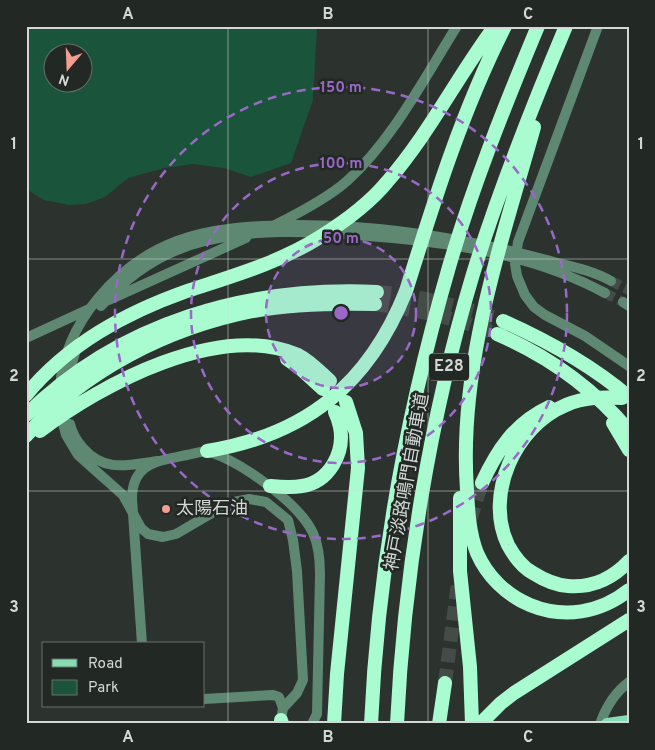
<svg xmlns="http://www.w3.org/2000/svg" width="655" height="750" viewBox="0 0 655 750" font-family="Overpass,'Noto Sans JP',sans-serif">
<style>
.green{fill:#1a543a;fill-rule:evenodd}
.lines{fill:none;stroke-linecap:round;stroke-linejoin:round}
.minor-tunnel{stroke:#454c48;stroke-width:10;stroke-dasharray:10 5;stroke-linecap:butt}
.highway-tunnel{stroke:#454c48;stroke-width:14;stroke-dasharray:14 7;stroke-linecap:butt}
.minor{stroke:#5e8872;stroke-width:10}
.major{stroke:#85deb1;stroke-width:12}
.highway{stroke:#a8fcd0;stroke-width:14}
.grid{fill:none;stroke:#d3d7d5;stroke-width:1;stroke-opacity:0.55}
.ring{fill:none;stroke:#9a68c7;stroke-width:2.5;stroke-dasharray:9 6}
.poi-dot{fill:#f59d8f;stroke:#222925;stroke-width:2}
.labels{text-anchor:middle;dominant-baseline:central;stroke-width:5;stroke-linejoin:round;paint-order:stroke}
.shield{fill:#222925;stroke:#9ea3a0;stroke-width:1}
.shield-label{font-size:16px;font-weight:bold;fill:#d3d7d5}
.street-label{font-size:18px;fill:#d3d7d5;stroke:#222925}
.poi-label{font-size:18px;fill:#d3d7d5;stroke:#222925;text-anchor:start}
.centre{fill:#9a68c7;stroke:#222925;stroke-width:2.5}
.ring-label{font-size:15px;text-anchor:middle;font-weight:bold;fill:#9a68c7;stroke:#222925;stroke-width:5;stroke-linejoin:round;paint-order:stroke}
.neatline{fill:none;stroke:#d3d7d5;stroke-width:2}
.grid-label{font-size:16px;text-anchor:middle;font-weight:bold;fill:#d3d7d5}
</style>
<rect width="100%" height="100%" fill="#2c332f"/>
<path class="green" d="M26,26H317L313,100L291,163L251,177L224,168L193,164L165,168L128,178L105,197L86,204L69,205L44,200L26,189ZM52,52H82V82H52Z"/>
<g class="lines">
<path class="minor-tunnel" d="M611,281L629,290
M605,293L623,302"/>
<path class="highway-tunnel" d="M377,292C421,296 461,306 503,321
M375,304C417,310 457,318 497,334
M470,520L482,483
M445,683L458,583"/>
<path class="minor" d="M598,26L518,242L515,264L517,276L525,295L534,307L545,315L585,336L629,366
M275,225C297,214 329,197 347,181C392,141 425,77 457,26
M109,300L246,238
M623,302L629,306
M101,306C129,274 163,251 205,241C253,229 307,231 356,235C441,241 529,252 605,293
M26,338L89,309
M67,380L77,346
M60,388C64,323 118,263 177,241C212,228 251,226 288,225C379,224 467,238 554,262C574,267 593,271 611,281
M60,412L66,435L78,455L123,495L141,528L148,534L163,537L176,534L229,503L249,499L266,502L288,520L293,540L297,571L303,680L297,693L283,708L281,720L285,723
M70,424C72,433 77,441 83,448C105,473 128,465 158,461
M142,644L132,499C132,463 158,461 187,455C194,454 203,450 209,452C240,461 299,503 313,533C319,546 320,559 320,574L317,714L312,724
M204,699L273,695L279,697L283,708
M600,724C606,707 614,693 629,682"/>
<path class="major" d="M607,724L629,721"/>
<path class="highway" d="M534,127C501,245 458,366 467,490C468,510 469,533 477,553C487,576 506,595 530,605C564,619 600,613 629,590
M503,321C548,341 591,365 629,397
M497,334C548,356 593,388 629,431
M287,359L300,368L323,389
M26,395C68,344 125,313 187,291C232,276 279,263 320,237C344,222 369,204 387,182C429,134 457,77 495,26
M622,398C603,397 584,397 566,405C515,426 484,495 508,545C514,556 522,567 533,573C544,580 555,585 568,586C592,588 613,578 629,561
M26,415C120,322 248,286 377,292
M613,423L629,450
M40,431C102,384 219,321 298,355C310,361 320,372 330,381
M26,436C84,370 168,328 253,311C293,304 334,303 375,304
M207,451C306,435 369,384 406,291C434,201 462,111 505,26
M482,483C497,450 515,423 549,407
M270,486C281,487 291,488 302,486C329,482 345,453 340,427C339,422 337,416 335,412
M460,498V571L470,667L472,724
M281,720V724
M334,724L337,674L358,468L356,433L346,402
M371,724C378,569 406,415 449,267C473,185 505,105 538,26
M397,724C404,575 430,417 473,274C499,190 532,107 566,26
M439,724L445,683
M480,724L501,703L514,693L629,620"/>
</g>
<path class="grid" d="M228,26V724M428,26V724M26,259H629M26,491H629"/>
<circle cx="341" cy="313" r="75" fill="#9a68c7" fill-opacity=".12"/>
<g class="ring">
<circle cx="341" cy="313" r="75"/>
<circle cx="341" cy="313" r="150"/>
<circle cx="341" cy="313" r="226"/>
</g>
<circle class="poi-dot" cx="166" cy="509" r="5"/>
<g class="labels">
<rect class="shield" x="429" y="353.5" width="40" height="27" rx="4"/>
<g class="shield-label">
<text x="449" y="367">E28</text>
</g>
<g class="street-label">
<text transform="translate(408 482) rotate(-80)">神戸淡路鳴門自動車道</text>
</g>
<g class="poi-label">
<text x="176" y="509">太陽石油</text>
</g>
</g>
<circle cx="341" cy="313" r="8" class="centre"/>
<g class="ring-label">
<text x="341" y="92">150 m</text>
<text x="341" y="168">100 m</text>
<text x="341" y="243">50 m</text>
</g>
<rect width="655" height="750" fill="none" stroke="#222925" stroke-width="55"/>
<rect x="42" y="642" width="162" height="65" fill="#222925" stroke="#696f6b"/>
<rect x="52" y="659" width="25" height="8" fill="#85deb1" stroke="#696f6b"/>
<text x="88" y="668" font-size="15" fill="#d3d7d5">Road</text>
<rect x="52" y="680" width="25" height="15" fill="#1a543a" stroke="#696f6b"/>
<text x="88" y="692" font-size="15" fill="#d3d7d5">Park</text>
<g transform="translate(68 68) rotate(199)"><circle r="24" fill="#222925" stroke="#696f6b"/>
<path d="M0-4L9 19L0 12L-9 19Z" fill="#f59d8f"/>
<text y="-8" font-size="14" font-weight="bold" text-anchor="middle" fill="#d3d7d5">N</text>
</g>
<rect x="28" y="28" width="600" height="694" class="neatline"/>
<g class="grid-label">
<text x="128" y="19">A</text>
<text x="328" y="19">B</text>
<text x="528" y="19">C</text>
<text x="14" y="149">1</text>
<text x="641" y="149">1</text>
<text x="14" y="381">2</text>
<text x="641" y="381">2</text>
<text x="14" y="612">3</text>
<text x="641" y="612">3</text>
<text x="128" y="742">A</text>
<text x="328" y="742">B</text>
<text x="528" y="742">C</text>
</g>
</svg>
